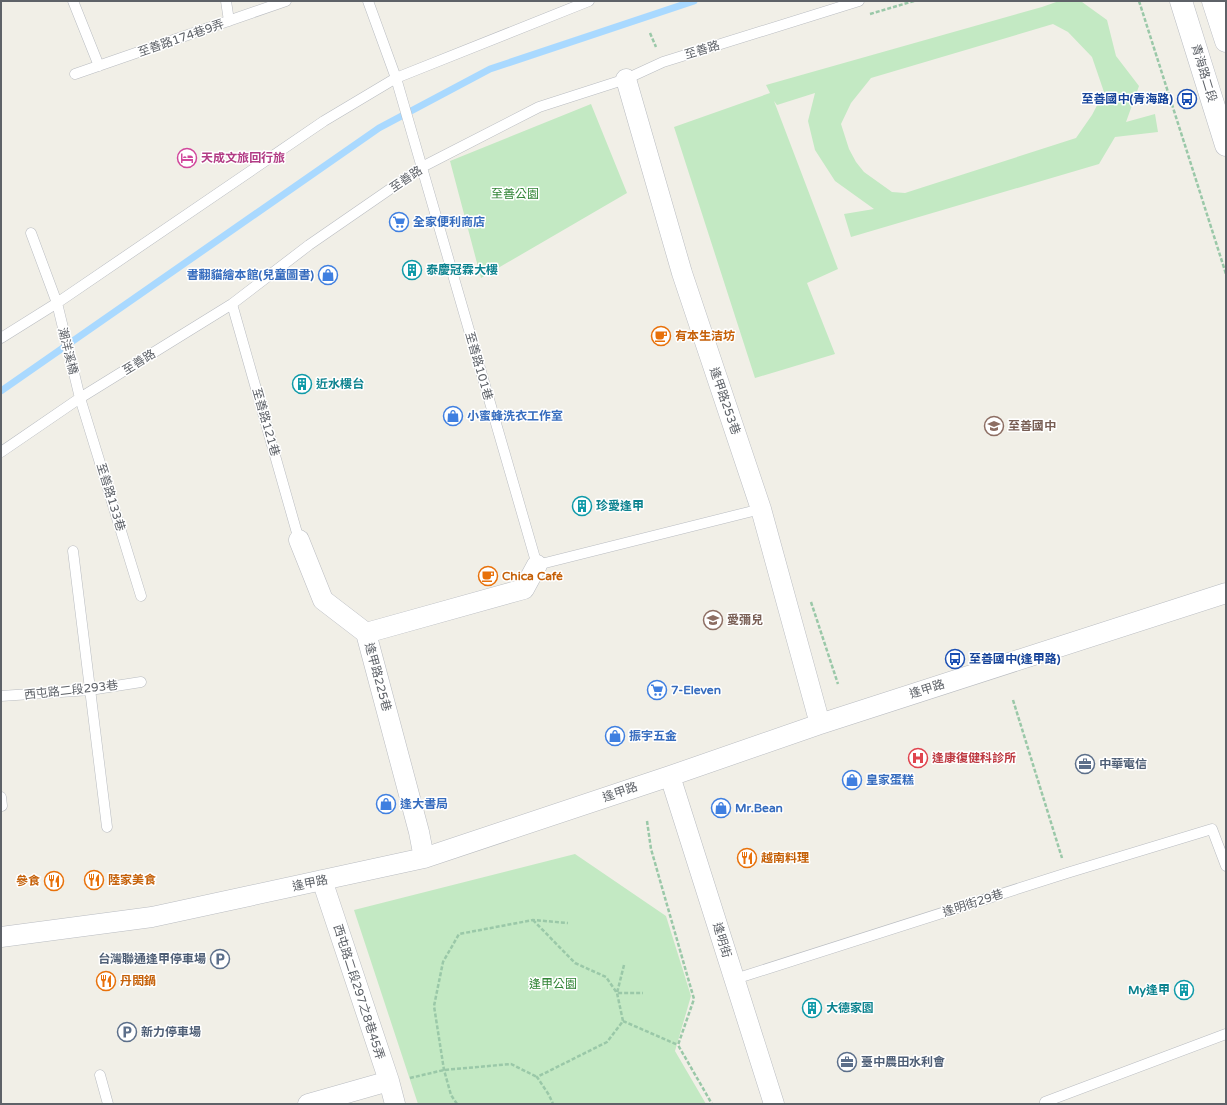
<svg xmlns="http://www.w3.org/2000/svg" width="1227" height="1105" viewBox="0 0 1227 1105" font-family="'Varela Round','Noto Sans TC',sans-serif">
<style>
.green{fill:#c3e9c3;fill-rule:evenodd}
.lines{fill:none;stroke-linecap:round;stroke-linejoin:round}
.stream{stroke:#a9d9ff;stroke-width:7}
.lane-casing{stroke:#b9bcc1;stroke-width:11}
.street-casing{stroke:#b9bcc1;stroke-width:21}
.secondary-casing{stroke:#babdc3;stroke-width:23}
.path{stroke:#9ac8a8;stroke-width:2.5;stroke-dasharray:4 2;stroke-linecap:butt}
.lane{stroke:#fff;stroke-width:10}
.street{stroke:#fff;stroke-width:20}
.secondary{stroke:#fff;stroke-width:22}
.labels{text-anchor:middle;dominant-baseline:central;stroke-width:3;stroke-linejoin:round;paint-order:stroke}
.street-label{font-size:12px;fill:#5e6268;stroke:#fff}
.transit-label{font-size:12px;font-weight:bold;fill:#164399;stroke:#fff;text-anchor:end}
.hotel-label{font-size:12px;font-weight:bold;fill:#b23c85;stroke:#fff;text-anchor:start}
.park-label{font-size:12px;fill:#308435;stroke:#fff}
.shop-label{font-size:12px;font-weight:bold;fill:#366cbe;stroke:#fff;text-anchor:start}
.culture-label{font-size:12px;font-weight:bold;fill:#0d838f;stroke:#fff;text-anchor:start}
.food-label{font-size:12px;font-weight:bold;fill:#c56008;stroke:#fff;text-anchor:start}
.education-label{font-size:12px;font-weight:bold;fill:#785e54;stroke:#fff;text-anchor:start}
.health-label{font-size:12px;font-weight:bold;fill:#be3a42;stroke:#fff;text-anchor:start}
.service-label{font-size:12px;font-weight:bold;fill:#4e5e75;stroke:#fff;text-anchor:start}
</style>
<rect width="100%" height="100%" fill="#f1efe7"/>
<path class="green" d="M1059,1H1084L1082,2L1107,20L1116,56L1139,86L1126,122L1155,114L1158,132L1115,137L1099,164L851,237L844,214L874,209L835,181L815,150L808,121L815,93L777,105L774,101L838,269L807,283L835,354L755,378L674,127L770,93L766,85L1042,7ZM1053,24L1068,32L1092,57L1104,92L1092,115L1076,138L905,193L892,192L864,172L856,162L849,149L841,124L851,103L871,78Z
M591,104L627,193L481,278L450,161Z
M575,854L666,916L691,996L675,1051L706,1104H418L354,910Z"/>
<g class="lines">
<path class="stream" d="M1,391L379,128L490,69L694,1"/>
<g class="lane-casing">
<path id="lane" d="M73,1L99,66
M226,1L229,21
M368,1L396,78L537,565L761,509
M75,74L286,1
M31,233L57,303L80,398L141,596
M232,304L299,540
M1,338L57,303L324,121L396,78L589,1
M1,452L80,398L232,304L309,245L422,167L539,107L626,79L663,62L859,1
M73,551L107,827
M1,696L90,690L141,682
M1,797L2,806
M735,979L1067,873L1212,829L1226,866
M100,1075L108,1104
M1045,1102L1226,1034"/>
</g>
<g class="street-casing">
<path id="street" d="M626,79L682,273L761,509L820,724
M299,540L323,600L366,633
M670,776L774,1104
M424,858L419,832L366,633L524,589L537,565
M322,880L389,1081L395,1104
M1,937L152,917L424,858L670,776L820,724L1226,593
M308,1104L389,1081"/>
</g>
<g class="secondary-casing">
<path id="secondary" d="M1181,1L1226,145
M1213,1L1226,41"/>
</g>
<path class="path" d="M1139,1L1226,274
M870,14L914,1
M650,33L656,47
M811,602L838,684
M1013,700L1062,858
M647,821L651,849L694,999L678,1045L712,1104
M533,920L575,963L606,977L617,993L623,1021L607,1042L537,1077L549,1095L553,1104
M624,965L617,993H643
M623,1021L678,1045
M410,1078L444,1070L511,1064L537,1077
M457,1104L451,1095L444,1070L434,1006L443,962L459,934L533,920L568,923"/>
<use href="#lane" class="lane"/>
<use href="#street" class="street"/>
<use href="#secondary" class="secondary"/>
</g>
<defs>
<g id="bus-ring" transform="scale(1)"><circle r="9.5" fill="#fff" stroke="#1a4fb4" stroke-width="1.5"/><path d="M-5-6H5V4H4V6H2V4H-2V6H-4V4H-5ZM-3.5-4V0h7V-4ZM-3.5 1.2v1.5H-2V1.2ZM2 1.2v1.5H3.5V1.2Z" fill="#1a4fb4"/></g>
<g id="hotel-ring" transform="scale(1)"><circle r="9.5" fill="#fff" stroke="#d1479c" stroke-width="1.5"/><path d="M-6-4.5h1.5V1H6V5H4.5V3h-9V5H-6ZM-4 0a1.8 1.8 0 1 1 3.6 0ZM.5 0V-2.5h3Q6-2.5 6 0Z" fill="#d1479c"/></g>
<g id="supermarket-ring" transform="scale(1)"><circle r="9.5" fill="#fff" stroke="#3f7fe0" stroke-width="1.5"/><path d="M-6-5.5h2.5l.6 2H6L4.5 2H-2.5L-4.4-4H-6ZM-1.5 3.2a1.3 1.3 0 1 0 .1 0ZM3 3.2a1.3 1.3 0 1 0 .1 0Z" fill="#3f7fe0"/></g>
<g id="building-ring" transform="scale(1)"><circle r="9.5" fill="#fff" stroke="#0f9aa8" stroke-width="1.5"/><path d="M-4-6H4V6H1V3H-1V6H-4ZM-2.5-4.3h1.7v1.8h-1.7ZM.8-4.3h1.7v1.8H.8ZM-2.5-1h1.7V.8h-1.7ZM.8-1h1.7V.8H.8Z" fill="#0f9aa8"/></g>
<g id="shop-ring" transform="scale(1)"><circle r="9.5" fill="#fff" stroke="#3f7fe0" stroke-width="1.5"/><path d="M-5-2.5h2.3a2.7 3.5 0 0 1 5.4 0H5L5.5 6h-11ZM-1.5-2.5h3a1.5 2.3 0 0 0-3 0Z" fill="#3f7fe0"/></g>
<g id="cafe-ring" transform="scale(1)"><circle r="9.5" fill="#fff" stroke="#e8710a" stroke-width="1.5"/><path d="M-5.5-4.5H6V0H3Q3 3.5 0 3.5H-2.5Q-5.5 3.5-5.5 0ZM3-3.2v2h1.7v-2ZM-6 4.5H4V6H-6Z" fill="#e8710a"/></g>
<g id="school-ring" transform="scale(1)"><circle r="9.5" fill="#fff" stroke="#8d6e63" stroke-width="1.5"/><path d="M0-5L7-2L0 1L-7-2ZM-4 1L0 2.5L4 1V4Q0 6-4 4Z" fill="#8d6e63"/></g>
<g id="hospital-ring" transform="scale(1)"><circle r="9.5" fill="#fff" stroke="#e0444e" stroke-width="1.5"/><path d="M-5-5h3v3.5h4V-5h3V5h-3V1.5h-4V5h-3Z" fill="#e0444e"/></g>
<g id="office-ring" transform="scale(1)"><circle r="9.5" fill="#fff" stroke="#5c6f8a" stroke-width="1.5"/><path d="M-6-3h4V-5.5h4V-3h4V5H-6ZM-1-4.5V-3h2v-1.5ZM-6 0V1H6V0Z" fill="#5c6f8a"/></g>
<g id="restaurant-ring" transform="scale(1)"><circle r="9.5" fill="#fff" stroke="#e8710a" stroke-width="1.5"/><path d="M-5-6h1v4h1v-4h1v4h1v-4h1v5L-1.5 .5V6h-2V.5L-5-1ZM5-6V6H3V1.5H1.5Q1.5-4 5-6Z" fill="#e8710a"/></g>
<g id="parking-ring" transform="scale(1)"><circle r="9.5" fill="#fff" stroke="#5c6f8a" stroke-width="1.5"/><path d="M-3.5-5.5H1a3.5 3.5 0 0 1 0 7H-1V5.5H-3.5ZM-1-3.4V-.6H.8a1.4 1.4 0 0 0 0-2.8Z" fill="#5c6f8a"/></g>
</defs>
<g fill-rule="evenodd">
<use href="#bus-ring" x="1187" y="99"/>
<use href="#hotel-ring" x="187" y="158"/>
<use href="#supermarket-ring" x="399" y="222"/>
<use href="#building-ring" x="412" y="270"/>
<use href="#shop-ring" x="328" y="275"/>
<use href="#cafe-ring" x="661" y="336"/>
<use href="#building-ring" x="302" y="384"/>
<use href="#shop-ring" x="453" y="416"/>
<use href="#school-ring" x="994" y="426"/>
<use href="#building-ring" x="582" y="506"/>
<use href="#cafe-ring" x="488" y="576"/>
<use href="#school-ring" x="713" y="620"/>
<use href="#bus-ring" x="955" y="659"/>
<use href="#supermarket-ring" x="657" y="690"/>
<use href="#shop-ring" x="615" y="736"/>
<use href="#hospital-ring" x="918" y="758"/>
<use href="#office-ring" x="1085" y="764"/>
<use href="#shop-ring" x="852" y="780"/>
<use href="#shop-ring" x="386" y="804"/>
<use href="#shop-ring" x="721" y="808"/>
<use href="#restaurant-ring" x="747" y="858"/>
<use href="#restaurant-ring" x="94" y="880"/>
<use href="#restaurant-ring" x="54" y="881"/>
<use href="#parking-ring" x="220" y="959"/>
<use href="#restaurant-ring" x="106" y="981"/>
<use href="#building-ring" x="1184" y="990"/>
<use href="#building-ring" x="812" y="1008"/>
<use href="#parking-ring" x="127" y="1032"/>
<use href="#office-ring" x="847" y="1062"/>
</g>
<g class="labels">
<g class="street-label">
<text transform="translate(181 38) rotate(-19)">至善路174巷9弄</text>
<text transform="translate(702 50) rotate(-17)">至善路</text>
<text transform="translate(1204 73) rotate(73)">青海路二段</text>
<text transform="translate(406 179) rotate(-34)">至善路</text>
<text transform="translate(68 351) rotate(76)">潮洋溪橋</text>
<text transform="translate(139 362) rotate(-32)">至善路</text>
<text transform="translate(479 366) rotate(74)">至善路101巷</text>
<text transform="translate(725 401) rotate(71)">逢甲路253巷</text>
<text transform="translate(266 422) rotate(74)">至善路121巷</text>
<text transform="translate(111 497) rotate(73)">至善路133巷</text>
<text transform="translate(378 677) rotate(75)">逢甲路225巷</text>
<text transform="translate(927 689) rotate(-18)">逢甲路</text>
<text transform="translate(71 690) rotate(-6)">西屯路二段293巷</text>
<text transform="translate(620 792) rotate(-19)">逢甲路</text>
<text transform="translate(310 883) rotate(-12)">逢甲路</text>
<text transform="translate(973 903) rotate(-18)">逢明街29巷</text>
<text transform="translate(722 940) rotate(73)">逢明街</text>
<text transform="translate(359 992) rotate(72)">西屯路二段297之8巷45弄</text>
</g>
<g class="transit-label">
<text x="1173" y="99">至善國中(青海路)</text>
<text x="969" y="659" text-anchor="start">至善國中(逢甲路)</text>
</g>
<g class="hotel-label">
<text x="201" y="158">天成文旅回行旅</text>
</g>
<g class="park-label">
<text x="515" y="194">至善公園</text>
<text x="553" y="984">逢甲公園</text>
</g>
<g class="shop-label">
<text x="413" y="222">全家便利商店</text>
<text x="314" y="275" text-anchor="end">書翻貓繪本館(兒童圖書)</text>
<text x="467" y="416">小蜜蜂洗衣工作室</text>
<text x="671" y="690">7-Eleven</text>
<text x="629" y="736">振宇五金</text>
<text x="866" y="780">皇家蛋糕</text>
<text x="400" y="804">逢大書局</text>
<text x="735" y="808">Mr.Bean</text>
</g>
<g class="culture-label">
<text x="426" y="270">泰慶冠霖大樓</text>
<text x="316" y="384">近水樓台</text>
<text x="596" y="506">珍愛逢甲</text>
<text x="1170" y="990" text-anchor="end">My逢甲</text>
<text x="826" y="1008">大德家園</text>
</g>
<g class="food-label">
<text x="675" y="336">有本生洁坊</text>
<text x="502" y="576">Chica Café</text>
<text x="761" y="858">越南料理</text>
<text x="108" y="880">陸家美食</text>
<text x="40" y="881" text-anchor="end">參食</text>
<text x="120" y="981">丹閎鍋</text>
</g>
<g class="education-label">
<text x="1008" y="426">至善國中</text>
<text x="727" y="620">愛彌兒</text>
</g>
<g class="health-label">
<text x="932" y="758">逢康復健科診所</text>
</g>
<g class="service-label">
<text x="1099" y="764">中華電信</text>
<text x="206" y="959" text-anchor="end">台灣聯通逢甲停車場</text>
<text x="141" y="1032">新力停車場</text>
<text x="861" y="1062">臺中農田水利會</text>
</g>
</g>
<rect width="1227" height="1105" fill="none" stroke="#5e6268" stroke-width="4"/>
</svg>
